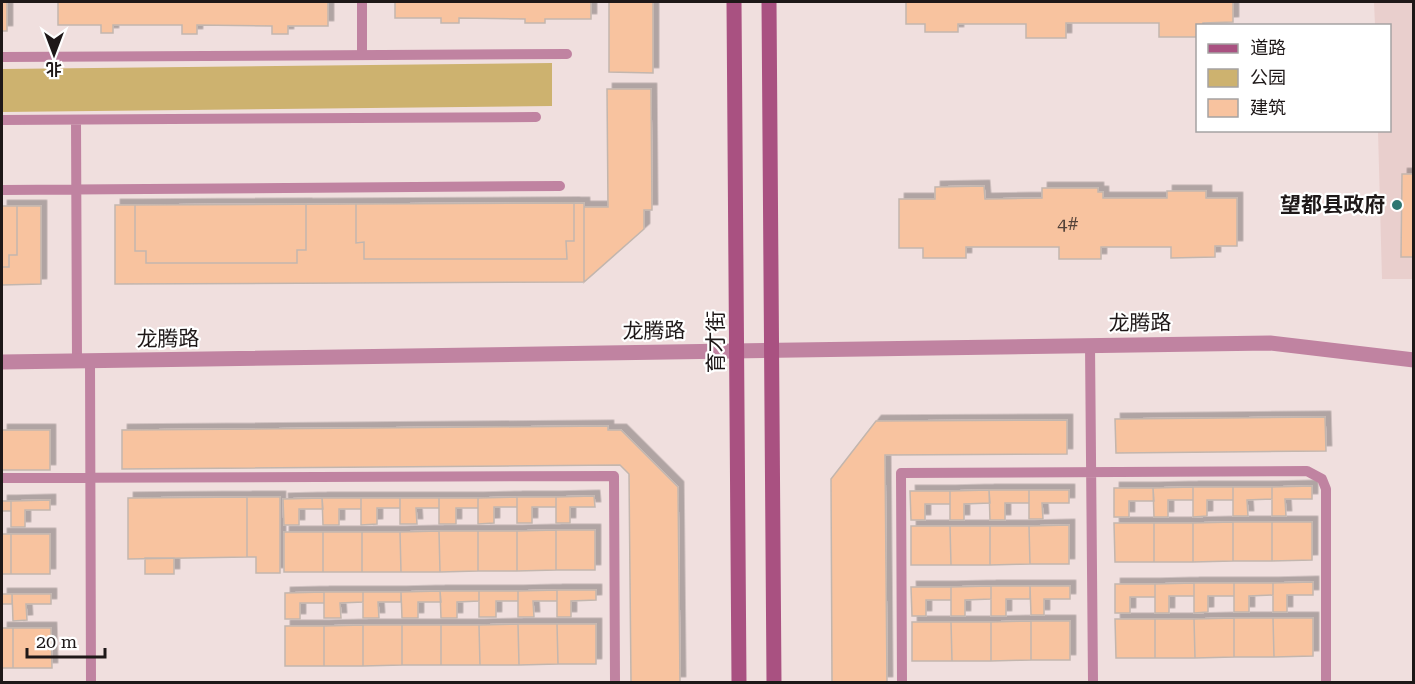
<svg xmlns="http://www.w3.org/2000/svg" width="1415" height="684" viewBox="0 0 1415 684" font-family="'Roboto Serif','Noto Sans SC',serif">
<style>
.built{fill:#e9cfcd}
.green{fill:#cdb26f}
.building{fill:#f8c39f;stroke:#c3b6ae;stroke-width:1.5;filter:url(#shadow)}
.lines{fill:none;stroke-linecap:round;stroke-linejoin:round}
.lane{stroke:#c083a1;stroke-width:10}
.street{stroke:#c083a1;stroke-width:15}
.secondary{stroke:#a95181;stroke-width:15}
.poi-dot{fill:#2e7671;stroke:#fff;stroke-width:2}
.labels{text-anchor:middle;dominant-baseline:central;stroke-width:4.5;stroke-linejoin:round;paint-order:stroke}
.number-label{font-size:18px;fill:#54433a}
.poi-label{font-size:21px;font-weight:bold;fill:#1e1818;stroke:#fff;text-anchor:end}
.street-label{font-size:21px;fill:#1e1818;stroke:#fff}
</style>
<defs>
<filter id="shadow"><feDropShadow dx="5.5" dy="-5.5" stdDeviation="0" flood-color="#0004"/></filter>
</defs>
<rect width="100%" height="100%" fill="#f0dfde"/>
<path class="built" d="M1374,2H1413V279H1382L1378,131L1390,130V26L1375,25Z"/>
<path class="green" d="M552,63V106L2,112V69Z"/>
<path class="building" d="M2,2H7V31H2Z
M58,2H328V26H288V34H272V26L197,25V34H182V25H113V33H101V25H58Z
M395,2H591V19H545V23H525V19L459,18V23H441V18H395Z
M609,2H653V73L609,72Z
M906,2H1233V22L1203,23V26H1198V37H1159V23H1066V38H1026V24H958V32H925V24H906Z
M607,89H651L652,210H644V229L584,282V207H608Z
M1402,174H1414V257H1401Z
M984,186L985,199L1042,198V188H1098V192H1103V198H1167V191H1206V198H1237V246H1215V257L1171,258V247H1101V259H1059V247H966V258H923V248H899V199H935V187Z
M574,203V241H566L567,259H364V242L356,243V204Z
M584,203V282L115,284V205Z
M306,204V250H297V263H146V251H135V205Z
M2,206H17V255H9V267H2Z
M2,206H41V284L2,285Z
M1325,417L1326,451L1116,453L1115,419Z
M1067,420V454L885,455L887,682H832L831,479L876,421Z
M608,426V430H621L678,487L680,682H631L629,474L620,465L122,469V430Z
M2,430H50V470H2Z
M1312,486V499H1285L1286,516H1272V487Z
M1193,487H1233V500H1207V516L1193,517Z
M1193,487V500H1168V517H1154L1153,488Z
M1233,487H1272V499L1247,500L1248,516H1233Z
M1114,488H1153L1154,501H1129V517H1114Z
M989,490L990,503L964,504V520H950V491Z
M989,490H1029V503H1005V520H990Z
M1029,490H1069V503H1042L1043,519H1029Z
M910,491H950V504H925V520H911Z
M594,496L595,507H570V523H556V497Z
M247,497V557L128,559V498Z
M247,497H280V573H256V557H247Z
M517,497V507H494V523L478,524V498Z
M517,497H556V507H532V523H517Z
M322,498L323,509H299V525H284L283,499Z
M322,498H361V509H339V525H323Z
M361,498H400V508H377V524L361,525Z
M400,498H439V508H416L417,524H400Z
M439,498H478V508H456V524H439Z
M50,500V510H25V527H11V501Z
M2,501H11V511H2Z
M1233,522H1272V561H1233Z
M1233,522V561L1193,562V523Z
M1272,522H1312V560L1272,561Z
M1114,523H1154V562H1115Z
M1154,523H1193V562H1154Z
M1069,525V564H1030L1029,526Z
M911,526H950L951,565H911Z
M950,526H990V565H951Z
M990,526H1029L1030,564L990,565Z
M556,530H595V570H556Z
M556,530V570L517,571V531Z
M439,531H478V571L440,572Z
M439,531L440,572H401L400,532Z
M478,531H517V571H478Z
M284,532H323V572H284Z
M323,532H362V572H323Z
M362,532H400L401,572H362Z
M2,534H11V574H2Z
M11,534H50V574H11Z
M145,558H174V574H145Z
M1313,582V595H1287V612H1273V583Z
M1194,583H1234V596H1208V612L1194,613Z
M1194,583V596H1169V613H1155V584Z
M1234,583H1273V595L1249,596V612H1234Z
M1115,584H1155V597H1130V613H1115Z
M991,586V599L965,600V616H951V587Z
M991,586H1030V599H1006V616H991Z
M1030,586H1070V599H1044V615H1031Z
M911,587H951V600H926V616H912Z
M557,590H596V600L571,601V617H557Z
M557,590V601H533L534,617H518V591Z
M440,591L441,602H418V618H402L401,592Z
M440,591H479V601L457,602V618H441Z
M479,591H518V601H496V617H479Z
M324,592V603H300V619H285V593Z
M324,592H363V602L340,603L341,618H324Z
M363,592H401V602H378L379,618H363Z
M2,594H12V604H2Z
M12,594H51V604H26L27,620L13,621Z
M1234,618H1273L1274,657H1234Z
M1234,618V657L1195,658L1194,619Z
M1273,618H1313V656L1274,657Z
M1115,619H1155V658H1116Z
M1155,619H1194L1195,658H1155Z
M1031,621H1070V660H1031Z
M1031,621V660L991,661V622Z
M912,622H951L952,661H912Z
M951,622H991V661H952Z
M518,624L519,665H480L479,625Z
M518,624H557L558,664L519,665Z
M557,624H596V664H558Z
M363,625V666H324V626Z
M363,625H402V665L363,666Z
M402,625H441V665H402Z
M441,625H479L480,665H441Z
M285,626H324V666H285Z
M2,628H13V668H2Z
M13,628H51L52,668H13Z"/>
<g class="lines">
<path class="lane" d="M362,2V55
M2,57L567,54
M2,120L536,117
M76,120L77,361
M2,190L560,186
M1090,345L1093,682
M90,361L91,682
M2,478L614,476L615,682
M902,682L901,473L1307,471L1322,479L1326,489V682"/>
<path class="street" d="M2,362L1270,343L1414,360"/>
<path class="secondary" d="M734,2L739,682
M769,2L774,682"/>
</g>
<circle class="poi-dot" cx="1397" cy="205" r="6"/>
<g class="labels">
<g class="number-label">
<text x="1068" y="223">4#</text>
</g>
<g class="poi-label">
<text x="1385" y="205">望都县政府</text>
</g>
<g class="street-label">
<text transform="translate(1140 323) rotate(-1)">龙腾路</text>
<text transform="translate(654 331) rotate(-1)">龙腾路</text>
<text transform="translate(168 339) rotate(-1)">龙腾路</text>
<text transform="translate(716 342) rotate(-90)">育才街</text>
</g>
</g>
<rect width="1415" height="684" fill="none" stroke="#1e1818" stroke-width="6"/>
<rect x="1196" y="24" width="195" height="108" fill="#ffffff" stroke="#a5a3a3" stroke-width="1.5"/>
<rect x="1208" y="44" width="30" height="9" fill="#a95181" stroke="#a5a3a3" stroke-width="1.5"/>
<text x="1250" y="54" font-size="18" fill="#1e1818">道路</text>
<rect x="1208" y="69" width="30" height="18" fill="#cdb26f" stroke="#a5a3a3" stroke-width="1.5"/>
<text x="1250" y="84" font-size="18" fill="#1e1818">公园</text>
<rect x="1208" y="99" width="30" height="18" fill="#f8c39f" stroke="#a5a3a3" stroke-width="1.5"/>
<text x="1250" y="114" font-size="18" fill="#1e1818">建筑</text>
<g transform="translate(54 54) rotate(180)" stroke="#ffffff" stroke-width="4.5" paint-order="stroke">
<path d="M0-4.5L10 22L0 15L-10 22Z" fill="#1e1818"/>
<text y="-9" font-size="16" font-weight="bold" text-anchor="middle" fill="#1e1818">北</text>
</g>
<path d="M27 648v9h78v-9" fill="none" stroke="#1e1818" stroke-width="3"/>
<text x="36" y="648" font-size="18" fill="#1e1818" stroke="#ffffff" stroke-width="4.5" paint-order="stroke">20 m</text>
</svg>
